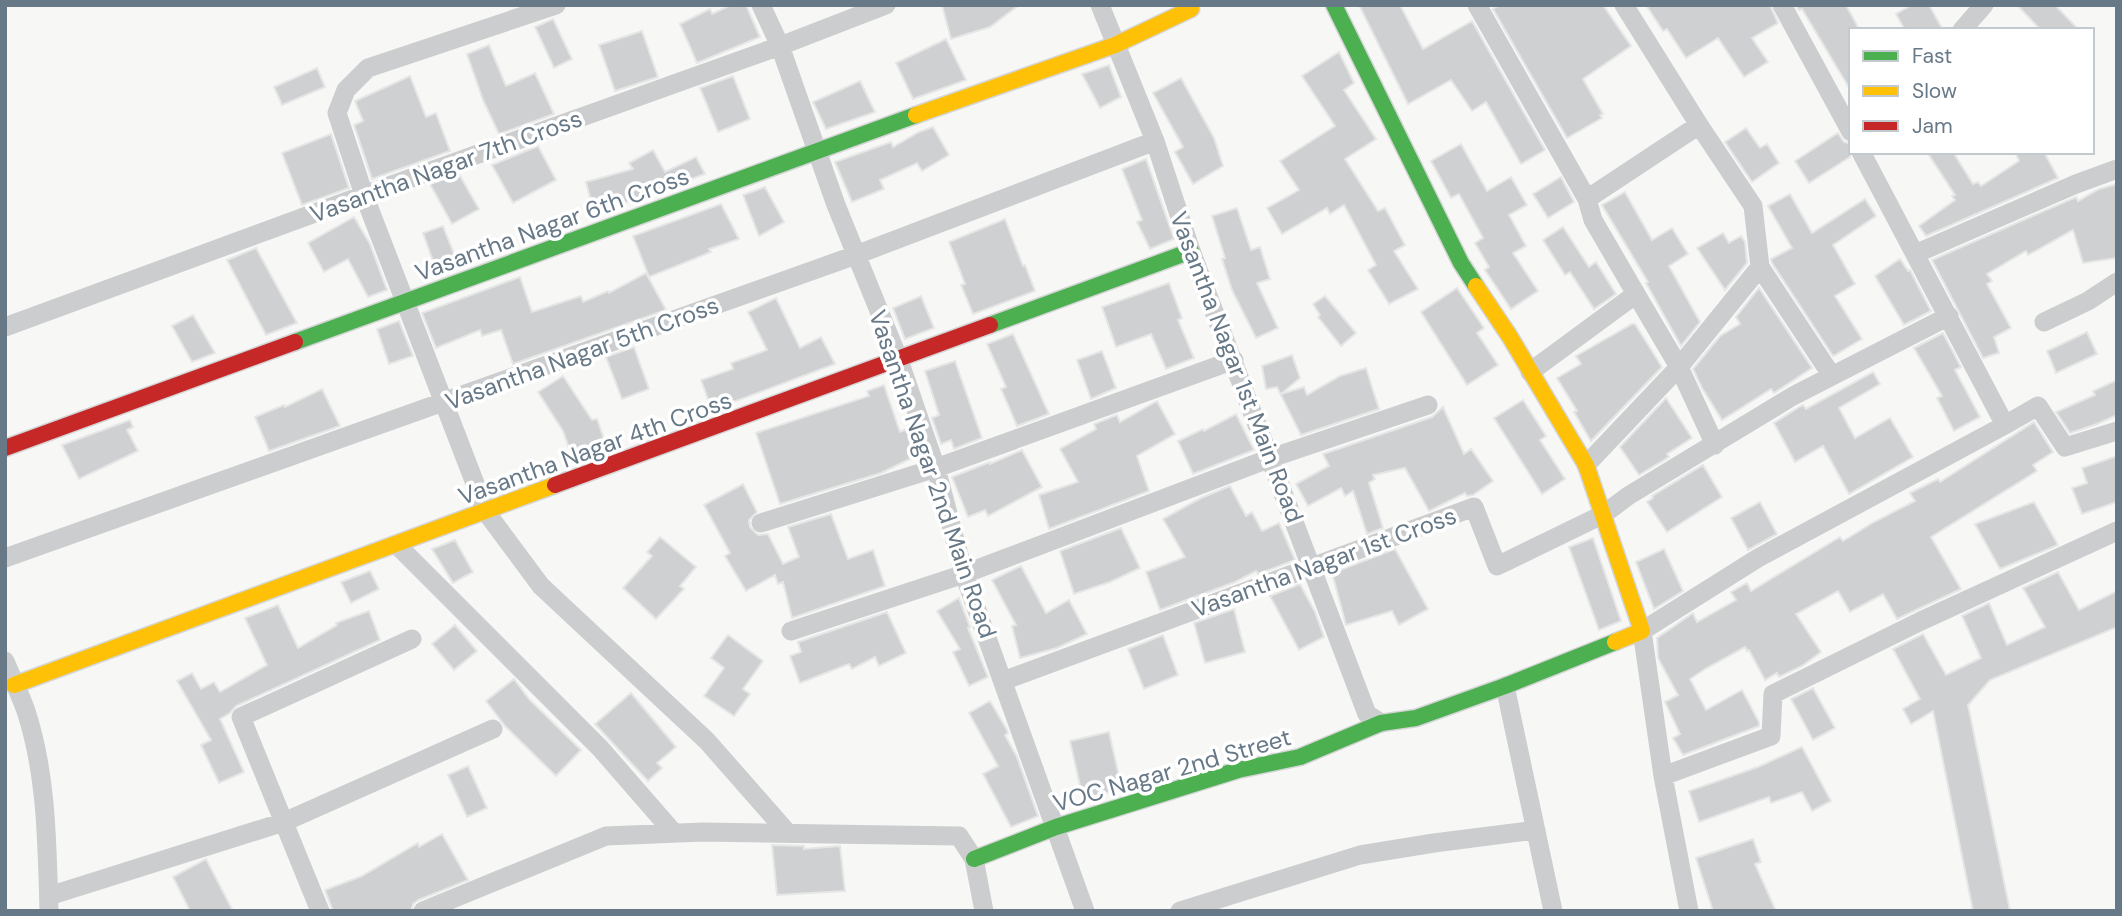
<svg xmlns="http://www.w3.org/2000/svg" width="2122" height="916" viewBox="0 0 2122 916" font-family="'DM Sans',sans-serif">
<style>
.building{fill:#ced0d1;stroke:#e6e6e6;stroke-width:2}
.lines{fill:none;stroke-linecap:round;stroke-linejoin:round}
.fast-casing{stroke:#d4d5d6;stroke-width:19}
.slow-casing{stroke:#d4d5d6;stroke-width:19}
.jam-casing{stroke:#d4d5d6;stroke-width:19}
.street{stroke:#cccdce;stroke-width:19}
.fast{stroke:#4caf50;stroke-width:16}
.slow{stroke:#ffc107;stroke-width:16}
.jam{stroke:#c62828;stroke-width:16}
.labels{text-anchor:middle;dominant-baseline:central;stroke-width:7;stroke-linejoin:round;paint-order:stroke}
.street-label{font-size:24px;fill:#677887;stroke:#fff}
</style>
<rect width="100%" height="100%" fill="#f7f7f6"/>
<path class="building" d="M731,5H746L760,37L697,63L680,24L710,9L712,14Z
M942,5H1019L990,27L951,39Z
M1359,5H1400L1423,49L1472,21L1545,150L1521,164L1486,102L1472,111L1451,80L1408,104Z
M1500,5H1603L1631,46L1583,79L1603,114L1600,115L1602,118L1567,138L1493,9Z
M1646,5H1770L1778,23L1752,38L1768,62L1744,77L1718,38L1686,58L1667,29L1663,31Z
M1796,5H1846L1859,29L1851,30V91L1802,9L1799,10Z
M1912,5H1929L1943,30H1905L1896,14Z
M2017,5H2055L2079,30H2041Z
M553,19L572,59L554,68L535,27Z
M642,31L658,77L615,91L599,45Z
M946,39L966,80L913,99L896,63Z
M489,45L506,86L535,73L554,114L499,134L483,100L467,54Z
M1339,52L1354,83L1344,90L1376,139L1345,159L1378,211L1385,208L1405,245L1394,251L1418,289L1389,304L1368,270L1376,265L1344,205L1330,214L1327,208L1282,234L1267,208L1299,190L1280,161L1335,126L1302,76Z
M1109,65L1121,97L1100,108L1082,74Z
M317,68L325,87L282,105L274,87Z
M410,76L426,117L436,113L450,151L372,179L354,125L363,121L355,101Z
M733,76L750,119L718,132L700,88Z
M1181,78L1214,138L1223,166L1193,184L1175,152L1183,147L1153,93Z
M860,81L875,112L826,129L813,102Z
M933,127L949,155L922,171L917,163L880,180L884,189L852,202L835,162L891,142L893,147L919,132Z
M1746,128L1760,148L1767,144L1779,163L1752,182L1725,142Z
M1838,133L1844,142L1851,144L1850,157L1809,183L1795,161Z
M331,134L349,188L302,205L282,153Z
M1461,144L1487,191L1511,177L1527,205L1509,215L1526,246L1513,253L1538,291L1511,309L1485,270L1489,267L1475,243L1483,238L1459,194L1451,198L1431,161Z
M538,146L556,180L513,203L492,165Z
M653,150L665,172L696,157L705,174L594,214L586,182L633,169L629,163Z
M1927,152H1953L1973,184L1978,182L1981,186L2019,161L2015,152H2044L2058,178L1926,236L1919,226L1955,200L1952,196L1955,195Z
M1146,159L1174,239L1150,249L1137,222L1142,220L1122,169Z
M459,174L479,209L452,224L430,184Z
M1561,177L1574,202L1548,218L1533,194Z
M2117,184V258L2083,263L2073,230L2028,255L2026,251L1987,274L1992,281L1987,284L2011,328L1994,337L1999,353L1983,358L1932,260L2076,197L2078,201L2099,189Z
M765,187L784,222L759,236L743,195Z
M1625,192L1652,240L1672,228L1688,254L1669,266L1700,322L1681,346L1646,283L1648,282L1602,205Z
M1790,194L1812,233L1865,199L1876,216L1833,245L1855,284L1835,296L1862,339L1835,355L1833,356L1772,263L1771,259L1792,248L1768,206Z
M721,204L739,239L709,249L711,252L649,277L633,236Z
M1237,208L1251,250L1260,247L1270,279L1257,283L1278,328L1256,338L1232,290L1222,259L1225,258L1212,216Z
M354,217L370,244L387,290L368,297L348,259L324,272L308,243Z
M1005,219L1023,266L1025,265L1035,291L973,314L961,285L965,284L949,242Z
M443,226L458,264L437,272L423,233Z
M1563,227L1589,267L1596,262L1616,294L1594,309L1570,272L1565,275L1543,240Z
M1723,233L1729,243L1741,236L1745,242L1747,263L1725,290L1697,248Z
M256,248L297,323L266,335L227,260Z
M1900,259L1908,271L1910,270L1931,311L1904,325L1875,276Z
M646,273L666,310L513,364L501,330L482,336L480,330L436,348L422,313L520,277L532,312L581,296L583,302L608,291L609,293Z
M1169,283L1182,318L1178,320L1194,358L1166,369L1151,334L1116,347L1102,307Z
M1457,288L1484,328L1477,333L1498,365L1467,385L1421,312Z
M1759,288L1812,368L1774,393L1771,389L1722,420L1702,388L1693,369L1720,336L1740,324L1736,317Z
M921,296L934,328L905,339L893,308Z
M1325,296L1356,333L1341,346L1318,317L1320,315L1313,304Z
M776,298L800,348L821,337L835,364L712,410L701,380L733,369L731,363L767,350L748,312Z
M193,315L215,353L192,362L172,326Z
M399,321L413,356L389,364L377,329Z
M1632,324H1635L1662,367L1591,441L1574,412L1577,411L1557,378L1581,364L1576,356Z
M2087,332L2097,354L2056,373L2047,351Z
M1943,333L1961,367L1955,370L1980,417L1954,431L1937,398L1942,396L1914,348Z
M1013,334L1049,414L1017,426L1001,389L1006,387L987,344Z
M634,347L649,389L622,399L606,357Z
M1102,351L1116,388L1091,399L1077,360Z
M1292,355L1300,378L1281,394L1304,387L1307,395L1340,376L1366,368L1379,409L1301,435L1277,387L1266,389L1262,366Z
M955,361L982,438L954,449L951,440L941,444L932,418L939,415L925,371Z
M1873,372L1880,384L1839,408L1855,438L1890,418L1913,457L1849,494L1823,446L1795,462L1774,423L1799,407L1803,405L1806,409Z
M563,376L592,420L597,419L605,442L571,454L563,431L538,392Z
M2117,380V415L2097,424L2070,433L2056,412L2095,395L2093,391Z
M884,385L900,432L909,428L918,455L881,473L780,504L756,433L869,396L867,391Z
M322,389L340,426L269,451L255,417L284,405L285,407Z
M1666,398L1692,438L1667,454L1669,457L1639,475L1620,447Z
M1523,400L1546,436L1540,440L1565,479L1542,494L1494,418Z
M1157,401L1175,434L1137,456L1149,491L1049,529L1039,495L1078,482L1060,449L1096,429L1094,424L1117,415L1120,422Z
M1443,407L1464,454L1471,449L1493,481L1473,495L1467,496L1465,493L1429,511L1405,468L1373,475L1375,479L1369,483L1383,528L1367,534L1353,491L1345,496L1341,488L1308,506L1296,484L1329,466L1323,454L1432,417Z
M1236,414L1254,450L1193,474L1178,441L1203,429L1204,431Z
M130,420L133,427L127,430L138,451L79,479L62,445Z
M2034,422L2053,452L2033,465L2037,471L1931,537L1961,589L1897,619L1883,594L1850,612L1838,591L1796,614L1821,652L1802,666L1779,677L1777,673L1765,680L1749,650L1747,651L1745,647L1705,669L1690,679L1706,710L1742,690L1759,722V726L1683,755L1673,738L1680,734L1665,702L1678,695L1658,658L1657,638L1693,613L1697,622L1736,600L1731,592L1747,583L1751,591L1840,537L1843,541L1874,522L1915,501L1910,493L1938,479L1940,482Z
M1022,450L1042,487L988,516L985,510L968,517L952,477L990,462V464Z
M2117,456V502L2082,514L2072,488L2087,483L2082,468Z
M1703,465L1722,497L1667,532L1647,502L1653,498L1652,496Z
M743,484L757,512L749,520L750,527L758,535L768,534L783,564L799,557L788,527L831,514L848,559L873,550L885,586L792,618L783,582L778,584L775,575L746,591L725,556L730,553L704,505Z
M1230,486L1246,516L1252,512L1262,531L1279,523L1295,560L1258,574L1256,571L1235,582L1160,610L1146,572L1185,557L1163,519L1201,498Z
M1760,502L1777,534L1748,550L1731,518Z
M2034,502L2058,545L2000,569L1975,524Z
M1121,528L1140,568L1110,582L1074,594L1060,551Z
M660,537L696,567L680,586L684,589L656,619L623,588L652,556L647,552Z
M1593,538L1621,621L1599,630L1569,547Z
M455,540L473,572L453,583L432,549Z
M1395,549L1428,609L1399,625L1392,611L1346,625L1332,573Z
M1664,549L1683,591L1654,609L1636,562Z
M1021,566L1046,613L1069,600L1087,634L1057,648L1020,658L1012,626L1016,625L992,580Z
M370,571L379,589L351,603L341,582Z
M2058,572L2079,610L2117,591V627L1990,680L1968,705L2010,911H1973L1933,711L1911,724L1903,709L1920,699L1893,649L1923,634L1946,675L1981,658L1962,616L1989,603L2007,645L2045,627L2023,588Z
M1300,584L1315,612L1324,637L1299,650L1270,596Z
M959,598L970,627L968,628L988,677L969,686L953,652L960,649L937,611Z
M278,605L298,648L337,625L336,623L369,611L380,640L236,706L230,713L220,719L244,772L219,783L201,745L211,740L177,681L192,673L201,689L214,682L220,692L267,665L245,618Z
M1234,609L1245,652L1205,663L1194,623Z
M887,612L906,653L879,666L875,657L852,669L849,664L800,683L790,656L801,652L798,642Z
M455,625L477,651L454,670L432,644Z
M728,635L763,661L743,689L750,694L734,716L704,696L724,668L711,658Z
M1163,635L1178,675L1144,689L1128,649Z
M514,679L529,699L581,750L556,776L505,726L486,701Z
M1813,688L1835,728L1813,740L1791,699Z
M631,693L676,747L657,763L662,768L648,781L595,724Z
M990,701L1007,730L1008,733L1005,735L1017,757L1038,816L1011,827L983,774L998,766L969,713Z
M1109,732L1122,789L1083,799L1070,741Z
M1802,747L1831,801L1812,811L1802,792L1771,803L1769,797L1699,822L1689,791L1758,767Z
M468,766L487,808L467,817L448,775Z
M442,834L468,880L418,900L413,904L411,911H333L325,890L362,876L418,843L419,847Z
M1753,839L1761,862L1755,864L1776,911H1713L1696,858Z
M772,845L804,846V849L840,846L845,891L777,895Z
M206,859L233,911H190L173,877Z"/>
<g class="lines">
<g class="fast-casing">
<path id="fast" d="M1334,5L1461,263L1476,286
M990,325L1191,251
M295,342L916,115
M974,859L1056,827L1238,770L1300,757L1381,723L1416,718L1505,686L1615,642"/>
</g>
<g class="slow-casing">
<path id="slow" d="M916,115L1115,45L1191,9
M1476,286L1510,337L1586,465L1642,631L1615,642
M14,685L555,485"/>
</g>
<g class="jam-casing">
<path id="jam" d="M5,448L295,342
M555,485L990,325"/>
</g>
<path class="street" d="M556,5L368,68L346,90L337,113L364,195L486,512L541,586L707,741L787,832
M761,5L780,46L836,205L899,360L936,468L964,574L1085,911
M1100,5L1155,141L1191,251L1367,714L1381,723
M1477,5L1587,199L1699,125L1624,5
M1782,5L1851,132
M1962,30L1984,5
M1915,254L2076,184L2117,169
M1760,267L1832,376
M1636,294L1679,367L1715,445
M2044,322L2088,301L2117,282
M5,327L364,195L780,46L886,5
M1530,372L1636,294L1593,220L1587,199
M2005,425L2038,406L2065,447L2117,431
M1586,465L1679,367L1760,267L1753,206L1699,125
M761,523L936,468L1234,360
M397,545L600,748L674,833
M5,558L856,255L1155,141
M791,631L964,574L1271,458L1428,405
M5,661C12,678 20,694 26,711C47,775 47,845 49,911
M1003,681L1474,507L1497,566L1604,514L1628,496L1793,396L1949,316
M1505,686L1553,911
M1663,776L1771,736L1773,694L1921,621L2117,531
M49,896L284,822L493,729
M320,911L241,717L412,639
M423,911L606,836L703,832L959,836L974,859L984,911
M1180,911L1360,855L1434,843L1536,830
M1689,911L1663,776L1642,631L1758,558L2005,425L1861,152"/>
<use href="#fast" class="fast"/>
<use href="#slow" class="slow"/>
<use href="#jam" class="jam"/>
</g>
<g class="labels">
<g class="street-label">
<text transform="translate(446 166) rotate(-20)">Vasantha Nagar 7th Cross</text>
<text transform="translate(552 224) rotate(-20)">Vasantha Nagar 6th Cross</text>
<text transform="translate(582 353) rotate(-20)">Vasantha Nagar 5th Cross</text>
<text transform="translate(1237 367) rotate(69)">Vasantha Nagar 1st Main Road</text>
<text transform="translate(595 448) rotate(-20)">Vasantha Nagar 4th Cross</text>
<text transform="translate(933 474) rotate(71)">Vasantha Nagar 2nd Main Road</text>
<text transform="translate(1324 562) rotate(-20)">Vasantha Nagar 1st Cross</text>
<text transform="translate(1172 770) rotate(-16)">VOC Nagar 2nd Street</text>
</g>
</g>
<rect width="2122" height="916" fill="none" stroke="#677887" stroke-width="14"/>
<rect x="1849" y="28" width="245" height="126" fill="#ffffff" stroke="#c2c9cf" stroke-width="2"/>
<rect x="1863" y="51" width="35" height="10" fill="#4caf50" stroke="#c2c9cf" stroke-width="2"/>
<text x="1912" y="63" font-size="21" fill="#677887">Fast</text>
<rect x="1863" y="86" width="35" height="10" fill="#ffc107" stroke="#c2c9cf" stroke-width="2"/>
<text x="1912" y="98" font-size="21" fill="#677887">Slow</text>
<rect x="1863" y="121" width="35" height="10" fill="#c62828" stroke="#c2c9cf" stroke-width="2"/>
<text x="1912" y="133" font-size="21" fill="#677887">Jam</text>
</svg>
